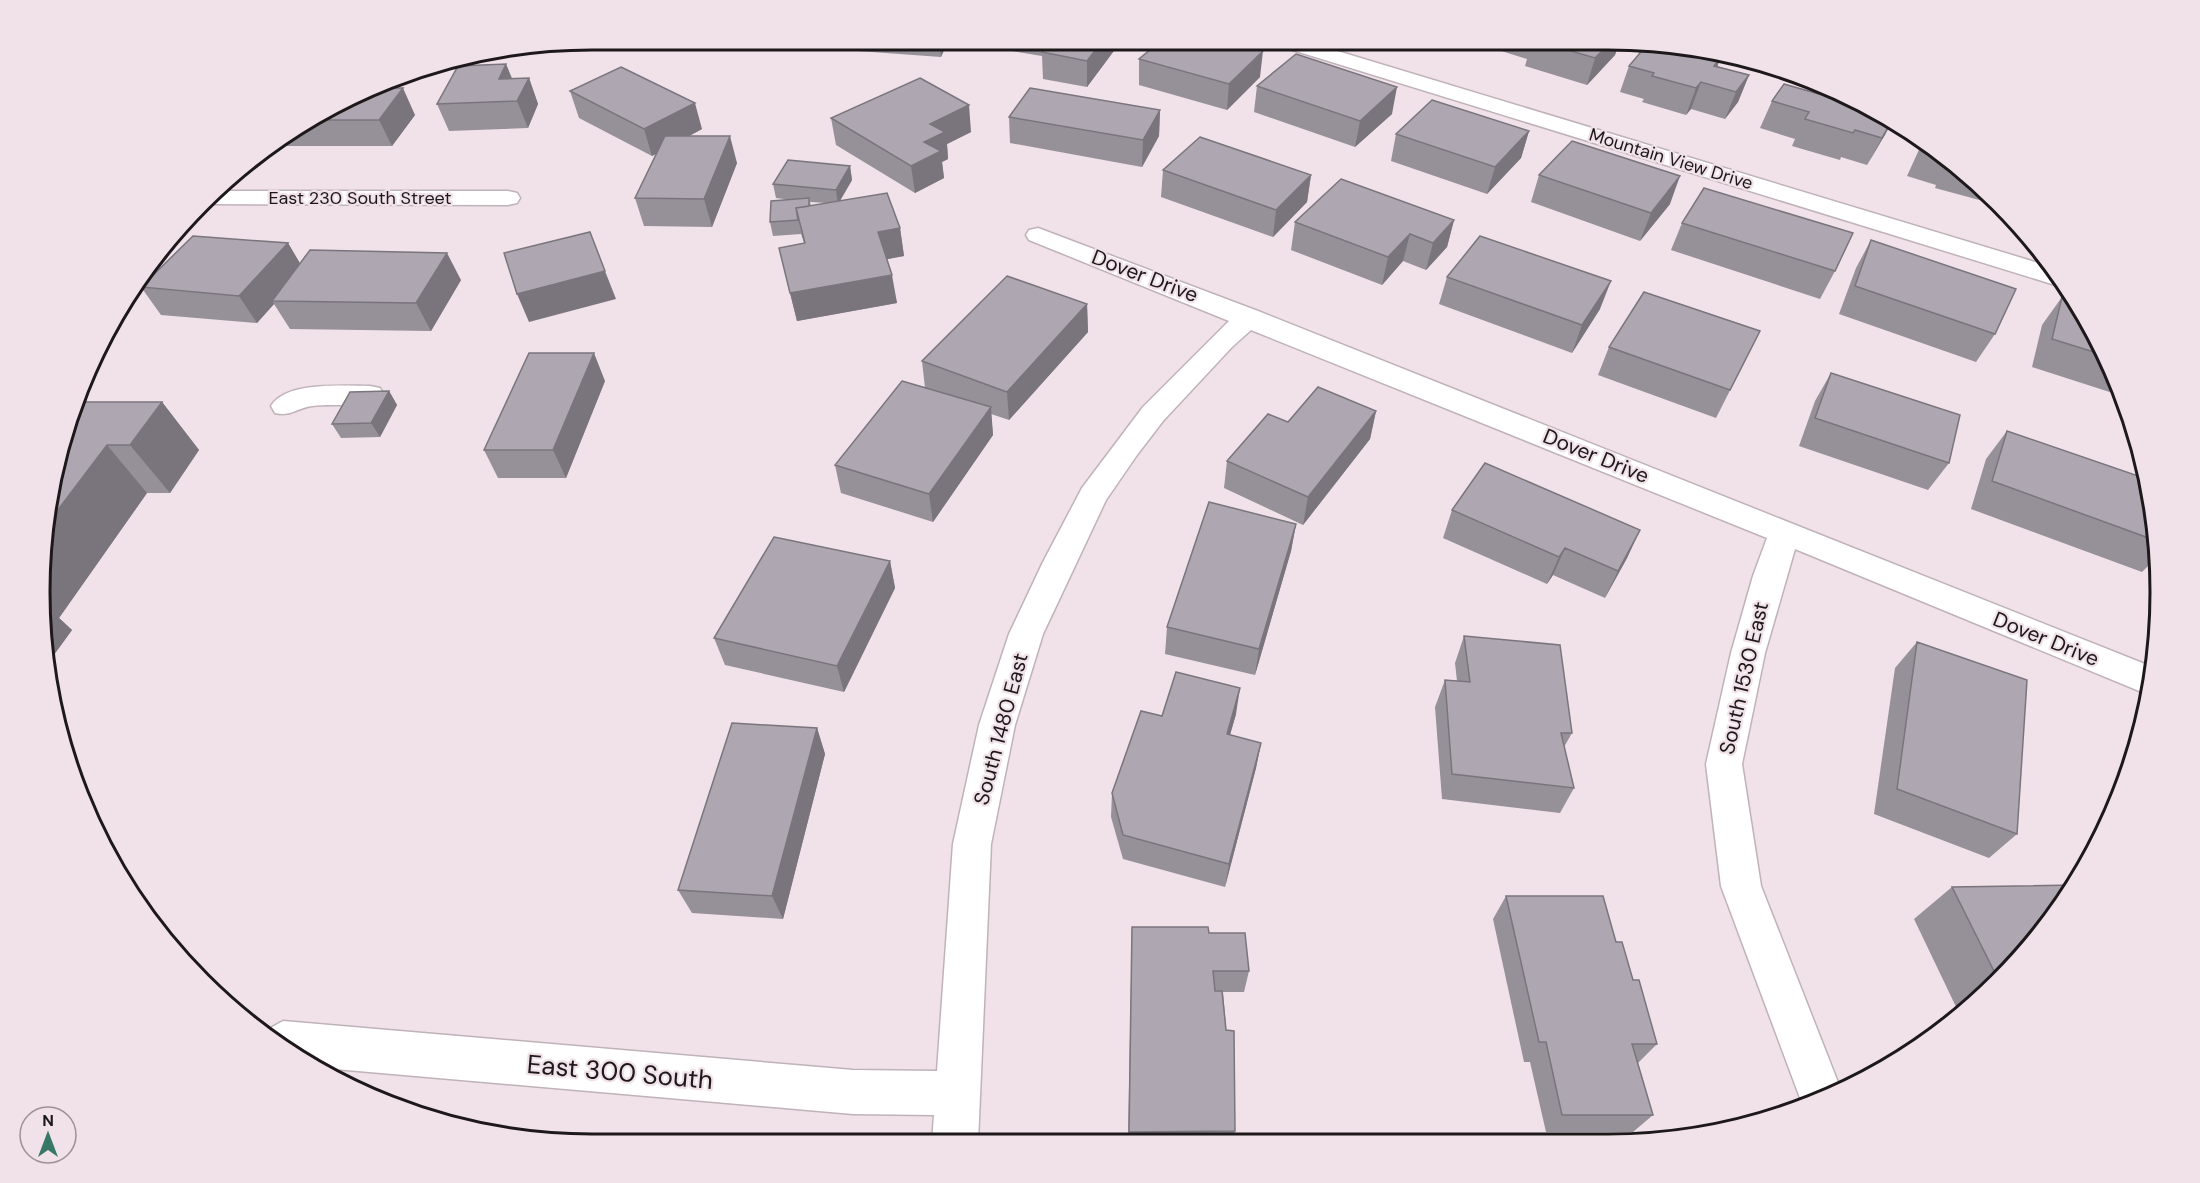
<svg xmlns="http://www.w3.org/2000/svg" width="2200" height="1183" viewBox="0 0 2200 1183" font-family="'DM Sans',sans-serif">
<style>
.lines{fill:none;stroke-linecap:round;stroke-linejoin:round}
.minor-casing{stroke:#c0b2b9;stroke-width:3}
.minor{fill:#fff;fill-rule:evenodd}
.wall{fill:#969099;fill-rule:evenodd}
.shaded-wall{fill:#7a757d}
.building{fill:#aea7b2;stroke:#7a757d;stroke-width:1.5}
.labels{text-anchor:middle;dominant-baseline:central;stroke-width:4.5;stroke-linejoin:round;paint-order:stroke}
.far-street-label{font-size:18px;fill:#1d181a;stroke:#f0e2e8}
.street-label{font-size:21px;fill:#1d181a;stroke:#f0e2e8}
.near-street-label{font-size:26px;fill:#1d181a;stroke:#f0e2e8}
.rim{fill:none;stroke:#1d181a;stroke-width:3}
</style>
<rect width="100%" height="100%" fill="#f0e2e8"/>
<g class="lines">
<g class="minor-casing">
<path id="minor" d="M1270,40H1301L2055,268L2065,285L2052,284L1273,44Z
M220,191H508L517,193L520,198L517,203L508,205L208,204Z
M1038,228L1258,311L2155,668L2149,695L1795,549L1765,653L1742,764L1761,886L1841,1090L1820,1102L1803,1106L1721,886L1706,764L1731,653L1753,576L1767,538L1251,330L1232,347L1163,421L1137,455L1106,500L1043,634L1015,725L991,844L978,1142H932L934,1115L853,1114L312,1067L267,1030L283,1021L853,1070L937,1071L953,844L979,725L1009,634L1043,562L1082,488L1143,407L1229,321L1029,240L1026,235L1029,230Z
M370,386L380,388L384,395L380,402C358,408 335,403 312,406C297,408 290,417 275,413L271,406C286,381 344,386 370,386Z"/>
</g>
<use href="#minor" class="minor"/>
</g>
<path class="wall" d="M829,39H949L941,57L830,49Z
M1005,39L1122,40L1087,87L1043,79L1042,56L1005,50Z
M1501,40H1620L1615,55L1587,85L1525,66L1527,59L1498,50Z
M1139,59L1260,77L1227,110L1139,85Z
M506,64L512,78H529L538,104L528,128L449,131L437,104Z
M1629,66H1717L1749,75L1738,102L1725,119L1691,109L1686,115L1642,102L1644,99L1620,92Z
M1257,86L1392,114L1355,147L1254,112Z
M377,88L415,115L392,146H284L281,140Z
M570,91L702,129L689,136L737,163L712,227L644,226L635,198L656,154L652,156L579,118Z
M1772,101L1886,133L1867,165L1841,157L1840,160L1792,146L1795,139L1760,128Z
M1160,110L1159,136L1142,167L1010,143L1009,117Z
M831,118L971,132L947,144L948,159L942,162L944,178L915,193L836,145Z
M1529,131L1521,158L1487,194L1391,161L1396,134Z
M1923,141L1973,176L1994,199L1986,197L1983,201L1935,188L1936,185L1907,176Z
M850,166L852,180L840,201L900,228L904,256L887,259L897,303L797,321L779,248L804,243L801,234L773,236L770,222L792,200L776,198L773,184ZM810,202L827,203L811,206Z
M1163,170L1311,175L1307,202L1273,237L1161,197Z
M1539,175L1670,204L1640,241L1531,202Z
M1454,220L1447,247L1426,270L1403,261L1382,285L1291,250L1295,222Z
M1682,223L1835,271L1820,299L1671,250Z
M1871,240L1995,334L1976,362L1839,314L1856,268Z
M288,243L300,264L461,280L431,331L290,329L274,304L257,323L161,315L141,287Z
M1447,277L1600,309L1572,353L1439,304Z
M2062,297L2104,347L2122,396L2032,367L2042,325Z
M1087,304L1088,332L1009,420L991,414L993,435L933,522L841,493L835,465L925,388L922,361Z
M1760,331L1716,418L1598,375L1609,347Z
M1831,373L1949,463L1928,490L1799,446L1815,401Z
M605,381L566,478H498L484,450Z
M389,391L397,405L380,437L341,438L332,424Z
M162,402L199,450L170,493H147L59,618L72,630L48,663L58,449Z
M1376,411L1370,439L1303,525L1224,488L1227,461Z
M2007,431L2147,479L2160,554L2142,572L1971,509L1986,459Z
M1452,510L1640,530L1627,558L1605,598L1553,575L1547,584L1443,538Z
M1296,524L1291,551L1255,675L1165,654L1167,627Z
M890,561L895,588L844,692L725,665L714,638Z
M1464,636L1572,733L1564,747L1574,788L1560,813L1442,799L1435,707L1445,680L1457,681L1455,663Z
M1917,642L2017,834L1989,858L1874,814L1895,668Z
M1236,714L1230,735L1261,743L1256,768L1225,887L1123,859L1111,817L1112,793L1162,716Z
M817,728L825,754L783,919L692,913L678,890Z
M1952,887L2024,956L1959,1013L1914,919Z
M1506,896L1616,942L1633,980L1657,1044L1638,1063L1653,1115L1633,1132H1546L1530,1062H1524L1493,919Z
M1132,927L1209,933L1249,971L1244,992H1223L1235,1131L1232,1141H1128Z"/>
<path class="shaded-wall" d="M939,39H949L941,57Z
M1103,40H1122L1087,87V61Z
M1613,40H1620L1615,55L1587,85L1595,58Z
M1263,51L1260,77L1227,110L1229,84Z
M1721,57L1711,83L1714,66Z
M506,64L516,90L499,79Z
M1749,75L1738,102L1725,119L1736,92Z
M529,78L538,104L528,128L517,101Z
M1701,82L1691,109L1686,115L1696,88Z
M1397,87L1392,114L1355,147L1360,121Z
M403,88L415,115L392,146L379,120Z
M695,103L702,129L652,156L644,129Z
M969,105L971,132L947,144L948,159L942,162L944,178L915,193L911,166L924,142L930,124Z
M1160,110L1159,136L1142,167L1143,140Z
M1893,119L1886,133L1867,165L1882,138Z
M1529,131L1521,158L1487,194L1495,167Z
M730,136L737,163L712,227L704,199Z
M850,166L852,180L838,204L836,190Z
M1311,175L1307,202L1273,237L1276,210Z
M1680,176L1670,204L1640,241L1651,213Z
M1454,220L1447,247L1426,270L1433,243Z
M900,228L904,256L883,260L878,232Z
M1410,234L1403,261L1382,285L1388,257Z
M288,243L304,270L272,301L274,304L257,323L239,296Z
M162,252L164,255L126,298L132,285Z
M447,253L461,280L431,331L416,303Z
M605,271L616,299L529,322L517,294Z
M892,275L897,303L797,321L790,293Z
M1611,281L1600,309L1572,353L1582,325Z
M1087,304L1088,332L1009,420L1007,392Z
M594,353L605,381L566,478L553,450Z
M389,391L397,405L380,437L371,423Z
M162,402L199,450L170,493L130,445Z
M991,407L993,435L933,522L929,494Z
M1376,411L1370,439L1303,525L1308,497Z
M107,445L147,493L59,618L72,630L48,663L40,628L51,519Z
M1296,524L1291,551L1255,675L1259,649Z
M1640,530L1627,558L1605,598L1618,571Z
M1565,548L1553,575L1547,584L1559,557Z
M890,561L895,588L844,692L837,666Z
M1240,688L1236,714L1223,759L1227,734Z
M817,728L825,754L783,919L772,896Z
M1261,743L1256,768L1225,887L1229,864Z"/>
<path class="building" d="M1052,40H1103L1087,61L1042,52Z
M1162,40H1220L1263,51L1229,84L1139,59Z
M1533,40H1613L1595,58Z
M1650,41L1687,47L1721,57L1714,66L1749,75L1736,92L1701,82L1696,88L1652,76L1654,73L1629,66Z
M1296,54L1397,87L1360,121L1257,86Z
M506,64L499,79L529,78L517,101L437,104L458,66Z
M621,67L695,103L644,129L570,91Z
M920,78L969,105L930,124L945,132L924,142L941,151L911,166L831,118Z
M1784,84L1819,94L1823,87L1884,113L1893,119L1882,138L1855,130L1853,133L1805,119L1809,112L1772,101Z
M377,88H403L379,120H318Z
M1030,88L1160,110L1143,140L1009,117Z
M1432,100L1529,131L1495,167L1396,134Z
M665,136H730L704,199L635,198Z
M1200,137L1311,175L1276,210L1163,170Z
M1572,141L1680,176L1651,213L1539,175Z
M1925,142L1943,155L1922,149Z
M788,160L850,166L836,190L773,184Z
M1341,179L1454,220L1433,243L1410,234L1388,257L1295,222Z
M1704,188L1853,233L1835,271L1682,223Z
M887,193L900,228L878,232L892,275L790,293L779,248L805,243L796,208Z
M809,198V206L796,208L798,220L770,222L771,201Z
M590,232L605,271L517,294L504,253Z
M193,236L288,243L239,296L141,287Z
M1480,236L1611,281L1582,325L1447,277Z
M1871,240L2016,289L1995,334L1855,286Z
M310,250L447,253L416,303L272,301Z
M1007,276L1087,304L1007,392L922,361Z
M1644,292L1760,331L1730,390L1609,347Z
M2062,297L2075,301L2104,347L2107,356L2052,339Z
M529,353H594L553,450H484Z
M1831,373L1960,415L1949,463L1815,418Z
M902,381L991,407L929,494L835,465Z
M1318,387L1376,411L1308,497L1227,461L1268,414L1288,422Z
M389,391L371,423L332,424L350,392Z
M79,402H162L130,445H107L51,519L58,449Z
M2007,431L2147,479L2157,541L1992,481Z
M1485,463L1640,530L1618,571L1565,548L1559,557L1452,510Z
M1209,502L1296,524L1259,649L1167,627Z
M774,537L890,561L837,666L714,638Z
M1464,636L1560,645L1572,733H1561L1574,788L1452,774L1445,680L1470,682Z
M1917,642L2027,680L2017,834L1897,789Z
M1176,672L1240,688L1227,734L1261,743L1229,864L1123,835L1112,793L1141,711L1162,716Z
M732,723L817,728L772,896L678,890Z
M2074,885L2024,956L1998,979L1952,887Z
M1506,896H1603L1616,942H1622L1633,980H1639L1657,1044H1632L1653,1115H1562L1546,1042H1539Z
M1132,927H1208L1209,933H1245L1249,971H1213L1215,991H1222L1226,1030L1234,1031L1235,1131L1129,1132Z"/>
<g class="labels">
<g class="far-street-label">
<text transform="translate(1671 159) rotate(17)">Mountain View Drive</text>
<text x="360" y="198">East 230 South Street</text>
</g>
<g class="street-label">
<text transform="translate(1145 276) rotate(21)">Dover Drive</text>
<text transform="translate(1596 456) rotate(22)">Dover Drive</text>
<text transform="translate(2046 639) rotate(22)">Dover Drive</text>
<text transform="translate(1744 678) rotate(-77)">South 1530 East</text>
<text transform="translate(1001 729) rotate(-75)">South 1480 East</text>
</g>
<g class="near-street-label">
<text transform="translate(620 1072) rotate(5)">East 300 South</text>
</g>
</g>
<path d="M0 0H2200V1183H0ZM592 50H1608A542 542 0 0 1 2150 592V592A542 542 0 0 1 1608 1134H592A542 542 0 0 1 50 592V592A542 542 0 0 1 592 50Z" fill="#f0e2e8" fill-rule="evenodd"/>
<path class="rim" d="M592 50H1608A542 542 0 0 1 2150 592V592A542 542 0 0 1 1608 1134H592A542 542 0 0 1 50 592V592A542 542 0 0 1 592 50Z"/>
<g transform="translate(48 1135)"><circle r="28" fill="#f0e2e8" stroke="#9c9196" stroke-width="1.5"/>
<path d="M0-4.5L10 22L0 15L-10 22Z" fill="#367766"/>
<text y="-9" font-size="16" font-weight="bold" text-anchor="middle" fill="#1d181a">N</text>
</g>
</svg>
